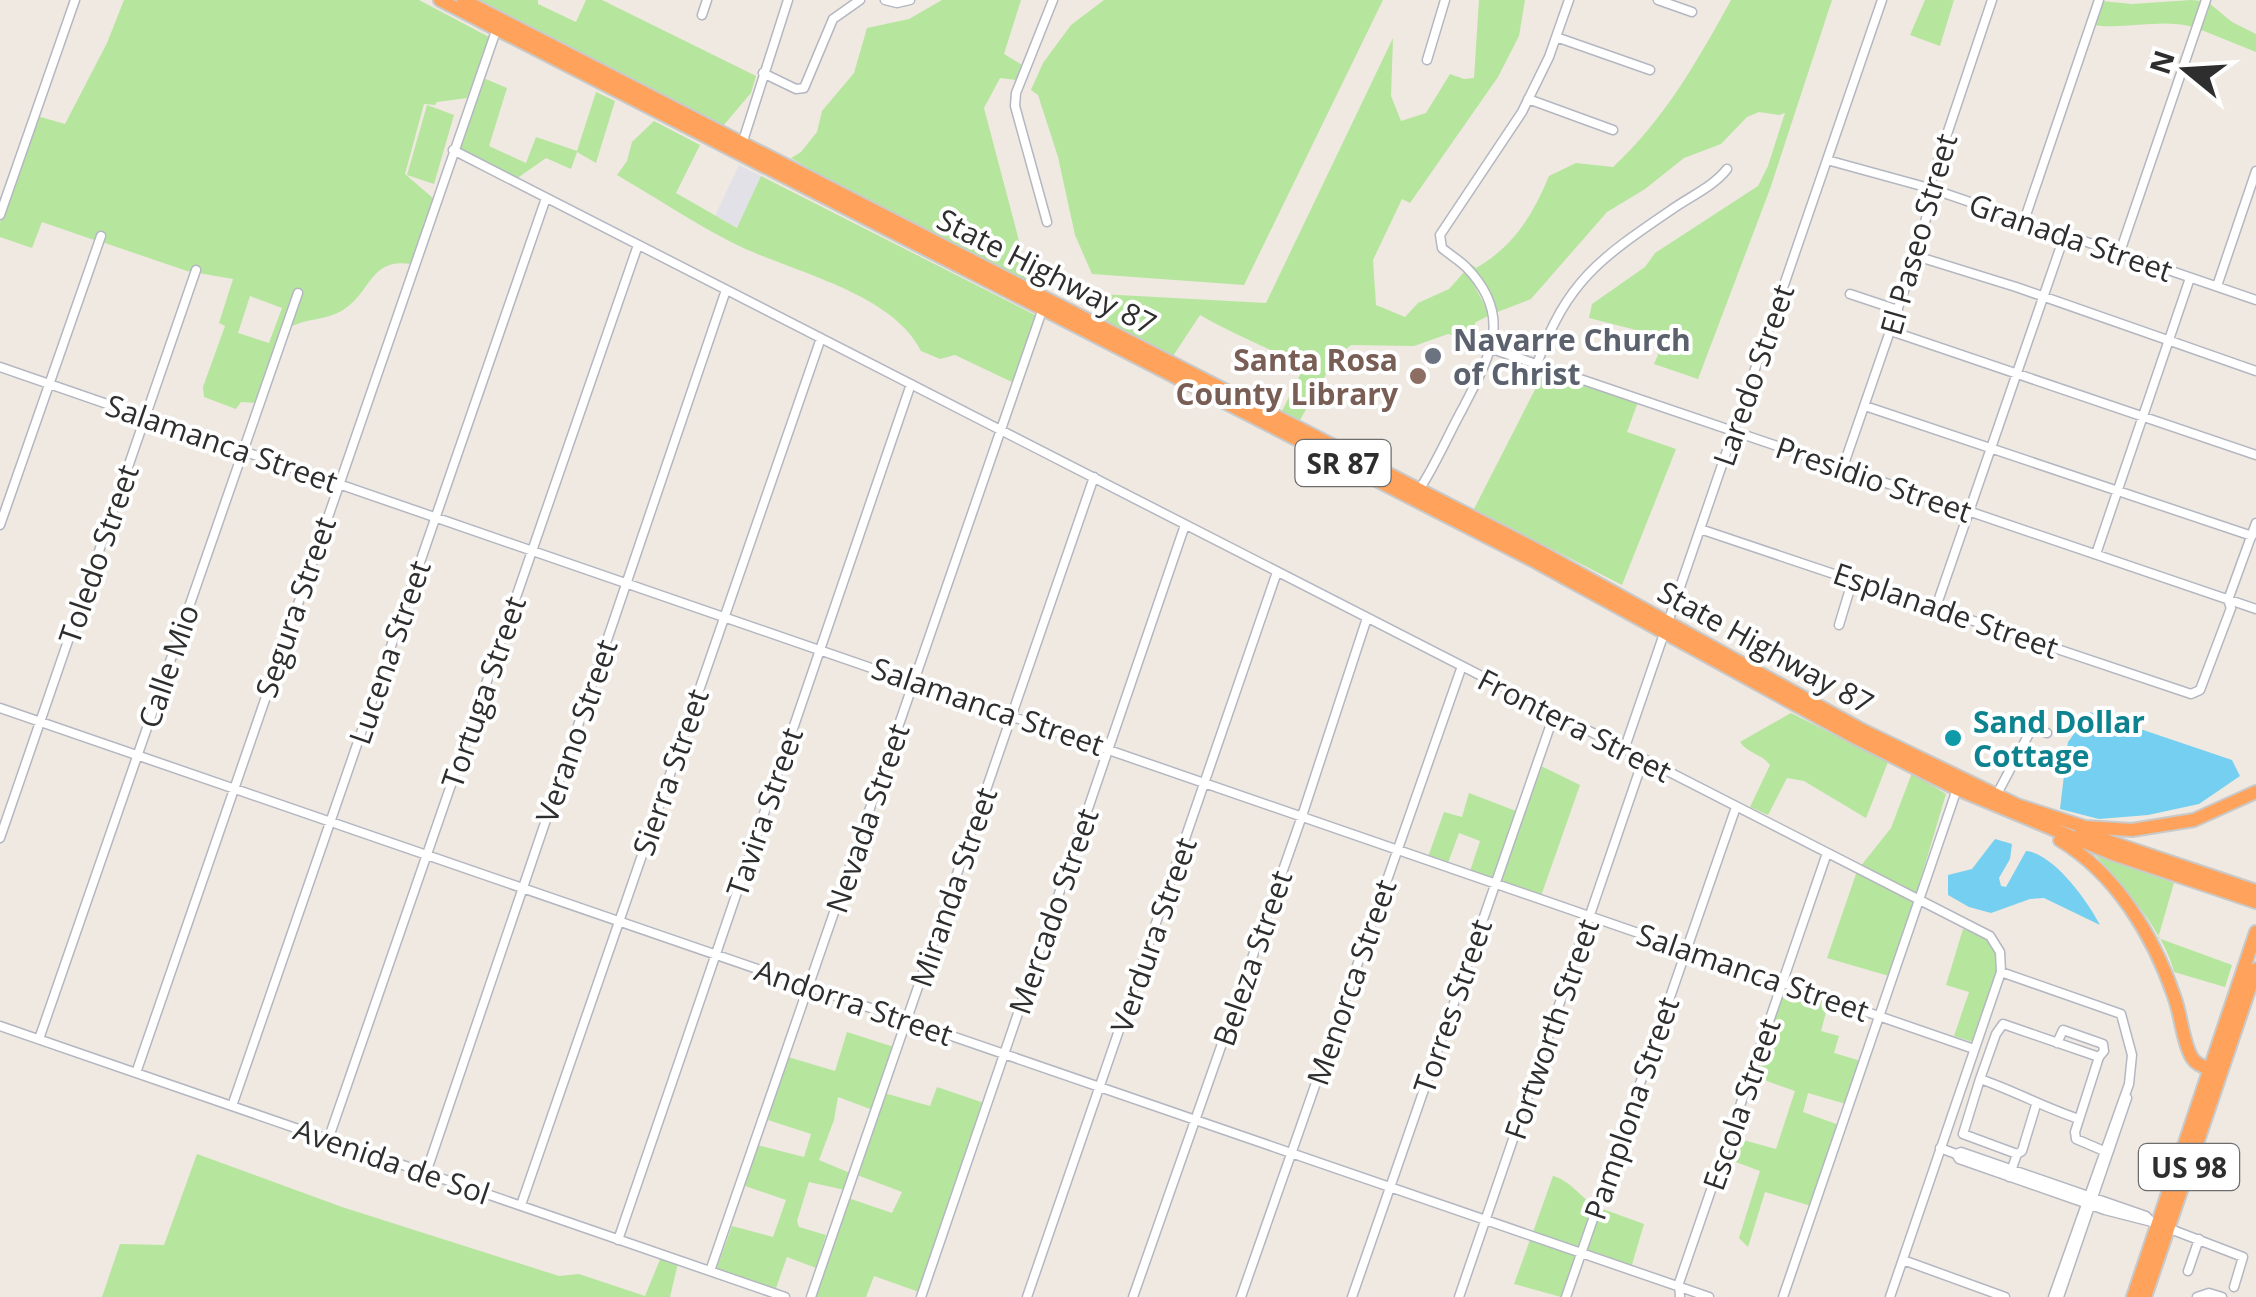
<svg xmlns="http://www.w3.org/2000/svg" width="2256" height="1297" viewBox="0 0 2256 1297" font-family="'Open Sans',sans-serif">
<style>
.industrial{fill:#e3e1e8}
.green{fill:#b6e59e;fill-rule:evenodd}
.water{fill:#75cff0}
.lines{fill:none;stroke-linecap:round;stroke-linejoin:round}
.minor-casing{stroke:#b4b7c1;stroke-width:11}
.highway-casing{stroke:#c9c9c9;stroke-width:16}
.minor{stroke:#fff;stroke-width:8}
.highway{stroke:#ffa35c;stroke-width:12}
.worship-dot{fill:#6b7280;stroke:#fff;stroke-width:4}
.education-dot{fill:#8d6e63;stroke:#fff;stroke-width:4}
.culture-dot{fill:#0f9aa8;stroke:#fff;stroke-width:4}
.labels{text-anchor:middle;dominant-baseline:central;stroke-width:8;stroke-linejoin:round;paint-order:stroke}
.shield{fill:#fff;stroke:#6d6d6d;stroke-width:2.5}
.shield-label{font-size:28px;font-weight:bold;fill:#2e2e2e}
.street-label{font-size:30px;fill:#2e2e2e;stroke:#fff}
.worship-label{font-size:30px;font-weight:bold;fill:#5b616d;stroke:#fff;text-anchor:start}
.education-label{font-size:30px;font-weight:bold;fill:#785e54;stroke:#fff;text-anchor:end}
.culture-label{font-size:30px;font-weight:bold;fill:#0d838f;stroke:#fff;text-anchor:start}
</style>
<rect width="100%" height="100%" fill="#efe9e1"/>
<path class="industrial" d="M739,165L761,176L738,228L715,216Z"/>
<path class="green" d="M124,0H419L489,37L467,98L437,102L435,105L424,104L405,174L434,199L411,264C369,258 372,292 343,310C325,321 307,318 290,327L296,291L256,403L241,402L236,409L204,397L203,387L225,326L219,323L233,279L187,271L102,242L105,235L100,233L97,241L42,222L32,248L0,237V223L37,116L65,124L107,43ZM250,296L282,308L269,343L238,333Z
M477,0H538V4L576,22L586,0H602L756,76L751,93L723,126Z
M942,0H1021L1004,54L1022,65L1016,80L1000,78L984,108L1023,256L1040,268L1038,287L825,178L791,158L801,152L817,132L822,111L854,73L867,28L909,19Z
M1104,0H1383L1244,285L1092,274L1075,235L1058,157L1038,95L1031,90L1043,63L1071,25Z
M1479,0H1525L1519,36L1498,77L1410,203L1402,199L1373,260L1376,305L1405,317L1418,303L1449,289L1466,270L1490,315L1476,322L1467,339L1448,334L1414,346L1351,345L1336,357L1300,420L1282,411L1304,367C1270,348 1234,335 1200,315L1173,356L1114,326L1092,310L1100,294L1266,303L1393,38L1391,96L1401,121L1426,113L1450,74L1464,79L1474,78Z
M1731,0H1832L1770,189L1698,379L1654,364L1658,355L1648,333L1589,318L1592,304L1645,267L1655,253L1758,186L1768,166L1785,113L1779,115L1759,112L1747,117L1721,144L1684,158L1645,189L1607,212L1531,299L1495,313L1469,267L1471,264L1476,268C1513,247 1533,215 1549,176L1576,163L1613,167C1664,120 1698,60 1731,0Z
M1925,0H1954L1940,46L1910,35Z
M2191,0L2202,1L2193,27C2160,18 2127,30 2093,25L2101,1L2132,4Z
M2209,3L2232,22L2256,34V52L2199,29Z
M481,77L507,88L489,146L526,163L536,137L577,151L596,92L615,101L596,163L577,152L571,169L546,158L516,179L457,149Z
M427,105L454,115L434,184L407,175Z
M654,121L700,145L676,193L737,228L761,176L1037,316L1014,383L955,355L940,359L921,351C891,291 789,272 731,242C692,222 655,197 617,175L627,161L632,142Z
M1545,370L1638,402L1627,432L1676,449L1622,585L1474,509Z
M1791,713L1888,762L1866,818L1804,781L1787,778L1768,815L1750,807L1770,765C1762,754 1747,753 1740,742Z
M1539,765L1580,785L1541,896L1498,881Z
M1912,773L1946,794L1916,895L1860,867L1891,828Z
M1469,793L1516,811L1493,879L1470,871L1480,841L1459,833L1448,863L1428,857L1444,812L1462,817Z
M2095,855L2174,883L2158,938L2232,965L2225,987L2174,972C2165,933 2122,884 2095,855Z
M1857,871L1914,899L1889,976L1827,958Z
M1963,929C1969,931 1979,933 1985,937C2014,956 1982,1017 1973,1042L1954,1036L1969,992L1946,985Z
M1785,985L1829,1001L1821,1031L1839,1036L1834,1053L1861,1061L1846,1104L1808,1093L1803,1112L1839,1125L1811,1206L1765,1192L1748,1247L1739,1238L1760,1171L1725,1158L1732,1137L1776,1149L1795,1091L1753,1076Z
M847,1032L894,1047L873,1110L838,1097L834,1120L819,1160L850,1173L845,1190L809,1182L797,1221L799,1227L826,1235L816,1268L787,1257L775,1291L716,1270L732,1226L773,1237L786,1200L745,1186L757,1145L804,1157L811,1134L768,1120L788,1057L835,1071Z
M937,1087L984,1103L919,1292L874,1276L866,1297H814L848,1198L892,1213L902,1192L857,1175L884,1093L930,1106Z
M197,1154L342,1207L559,1276L579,1274L645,1296L661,1257L678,1263L670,1297H102L120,1244L164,1245Z
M1553,1176C1571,1181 1579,1196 1595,1206L1579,1251L1532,1235Z
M1600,1208L1644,1224L1631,1268L1584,1253Z
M1530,1240L1576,1255L1561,1297L1514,1284Z"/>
<path class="water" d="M2090,712L2232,760L2240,776L2199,804L2148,815L2099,819L2060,809L2068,742Z
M1995,839L2012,844L2010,859L1999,878L2001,886L2006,887L2026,851C2053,853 2088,901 2100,925L2044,898L2030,899L1991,913L1969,907L1948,895V875L1972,869Z"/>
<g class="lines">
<g class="minor-casing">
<path id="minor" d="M885,0L897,3L910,0
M1658,0L1692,12
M702,15L707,0
M1556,37L1650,70
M1427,60L1445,0
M763,73L796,89L804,88L833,19L860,0
M1528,99L1613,130
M742,144L788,0
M453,150L1990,936L2000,952L2001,972L1890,1297
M1827,160L1929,188L2256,300
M0,215L75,0
M2024,221L2099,0
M1047,222L1015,106L1016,93L1053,0
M2120,252L2206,0
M1916,256L2016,287L2256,371
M2217,286L2256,171
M1850,294L1898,310
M1891,331L2256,455
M1492,349L2256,609
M1537,364C1567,281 1599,259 1671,210C1689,197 1713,187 1727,169
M0,367L1974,1049
M1865,406L2252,536
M1843,467L1916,256L1932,196L1929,188L1992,0
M1419,490C1436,464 1448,435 1463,408C1489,357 1515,317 1466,267C1459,260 1450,255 1442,248L1440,235L1522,112L1549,57L1569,0
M0,525L101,236
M1700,529L2191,694L2200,690L2231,608L2228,600L2256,523
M2096,554L2190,278
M1936,607L2065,234
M1839,625L1853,579
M0,708L1709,1297
M1624,750L1882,0
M1996,796L2032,728L2047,733
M0,838L196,270
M2001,972L2121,1014L2132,1055L2129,1084L2053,1297
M0,1026L785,1297
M39,1039L298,293
M2057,1043L2063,1030L2103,1044L2104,1051L2099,1057L2075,1132L2076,1139L2104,1151
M136,1073L497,28
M1980,1079L1996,1034L2003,1024L2099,1057
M232,1106L546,198
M328,1140L638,245
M1940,1148L1956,1154L1961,1152L2146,1216L2152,1222L2243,1257L2234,1287
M1956,1154L1959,1159L2105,1210L2152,1222
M2017,1154L2022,1151L2036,1105
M426,1173L726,290
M2009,1177L2017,1154L1963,1134L1980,1079C2015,1091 2045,1108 2079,1119
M521,1205L821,338
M618,1240L911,384
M1903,1260L2005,1297
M710,1271L1043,308
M2188,1271L2199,1239
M811,1297L1094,477
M921,1297L1185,525
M1027,1297L1277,572
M1133,1297L1302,816L1367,618
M1241,1297L1462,666
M1352,1297L1554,715
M1459,1297L1643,760
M1566,1297L1736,807
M1680,1297L1679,1283L1827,853
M1783,1297L1957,789
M2059,1297L2127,1098
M2197,1297L2209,1293L2222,1297"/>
</g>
<g class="highway-casing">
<path id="highway" d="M440,0L1536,562L1856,738L1957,789L2113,854L2256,902
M463,0L1541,552L1862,730L2017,805L2085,827L2132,830L2194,820L2256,792
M2081,832L2256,891
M2060,840C2116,874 2153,935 2174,996C2181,1014 2182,1039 2191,1056C2195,1064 2202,1066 2210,1069
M2133,1297L2256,932
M2145,1297L2256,969"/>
</g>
<use href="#minor" class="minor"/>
<use href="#highway" class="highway"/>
</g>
<circle class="worship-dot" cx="1433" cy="356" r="10"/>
<circle class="education-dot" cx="1418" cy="376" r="10"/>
<circle class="culture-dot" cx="1953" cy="738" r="10"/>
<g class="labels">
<g class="shield">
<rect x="1295.5" y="440" width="95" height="46" rx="8"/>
<rect x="2139" y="1144" width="100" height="46" rx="8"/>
</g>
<g class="shield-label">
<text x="1343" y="463">SR 87</text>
<text x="2189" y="1167">US 98</text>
</g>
<g class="street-label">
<text transform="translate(1918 234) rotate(-74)">El Paseo Street</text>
<text transform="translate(2071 237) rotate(19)">Granada Street</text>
<text transform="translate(1047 271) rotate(27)">State Highway 87</text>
<text transform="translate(1753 375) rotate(-71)">Laredo Street</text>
<text transform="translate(222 443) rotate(19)">Salamanca Street</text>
<text transform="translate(1874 479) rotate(19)">Presidio Street</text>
<text transform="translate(98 554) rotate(-71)">Toledo Street</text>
<text transform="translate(295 607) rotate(-71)">Segura Street</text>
<text transform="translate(1946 610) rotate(19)">Esplanade Street</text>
<text transform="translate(1766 647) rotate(29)">State Highway 87</text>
<text transform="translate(389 652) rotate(-71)">Lucena Street</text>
<text transform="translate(168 666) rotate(-71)">Calle Mio</text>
<text transform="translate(483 692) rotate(-71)">Tortuga Street</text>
<text transform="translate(988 706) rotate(19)">Salamanca Street</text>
<text transform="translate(1575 725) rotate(27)">Frontera Street</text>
<text transform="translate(576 731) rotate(-71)">Verano Street</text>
<text transform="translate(670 772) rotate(-71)">Sierra Street</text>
<text transform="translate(764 812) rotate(-71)">Tavira Street</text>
<text transform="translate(867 818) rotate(-71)">Nevada Street</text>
<text transform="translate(953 887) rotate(-71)">Miranda Street</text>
<text transform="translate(1053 911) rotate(-71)">Mercado Street</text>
<text transform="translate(1153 935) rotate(-71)">Verdura Street</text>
<text transform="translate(1252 958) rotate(-71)">Beleza Street</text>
<text transform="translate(1753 972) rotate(19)">Salamanca Street</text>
<text transform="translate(1351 982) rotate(-71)">Menorca Street</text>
<text transform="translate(854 1002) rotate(19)">Andorra Street</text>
<text transform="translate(1452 1006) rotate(-71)">Torres Street</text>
<text transform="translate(1551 1029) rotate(-71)">Fortworth Street</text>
<text transform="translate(1741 1104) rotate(-71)">Escola Street</text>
<text transform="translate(1631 1108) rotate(-71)">Pamplona Street</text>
<text transform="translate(392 1161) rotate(19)">Avenida de Sol</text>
</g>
<g class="worship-label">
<text x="1453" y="339">Navarre Church<tspan x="1453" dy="34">of Christ</tspan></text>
</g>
<g class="education-label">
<text x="1398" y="359">Santa Rosa<tspan x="1398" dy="34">County Library</tspan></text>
</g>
<g class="culture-label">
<text x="1973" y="721">Sand Dollar<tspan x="1973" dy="34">Cottage</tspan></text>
</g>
</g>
<g transform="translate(2186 70) rotate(288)" stroke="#ffffff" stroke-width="8" paint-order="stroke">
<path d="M0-8L18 38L0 25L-18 38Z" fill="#2e2e2e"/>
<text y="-15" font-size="28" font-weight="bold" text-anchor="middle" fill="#2e2e2e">N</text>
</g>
</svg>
